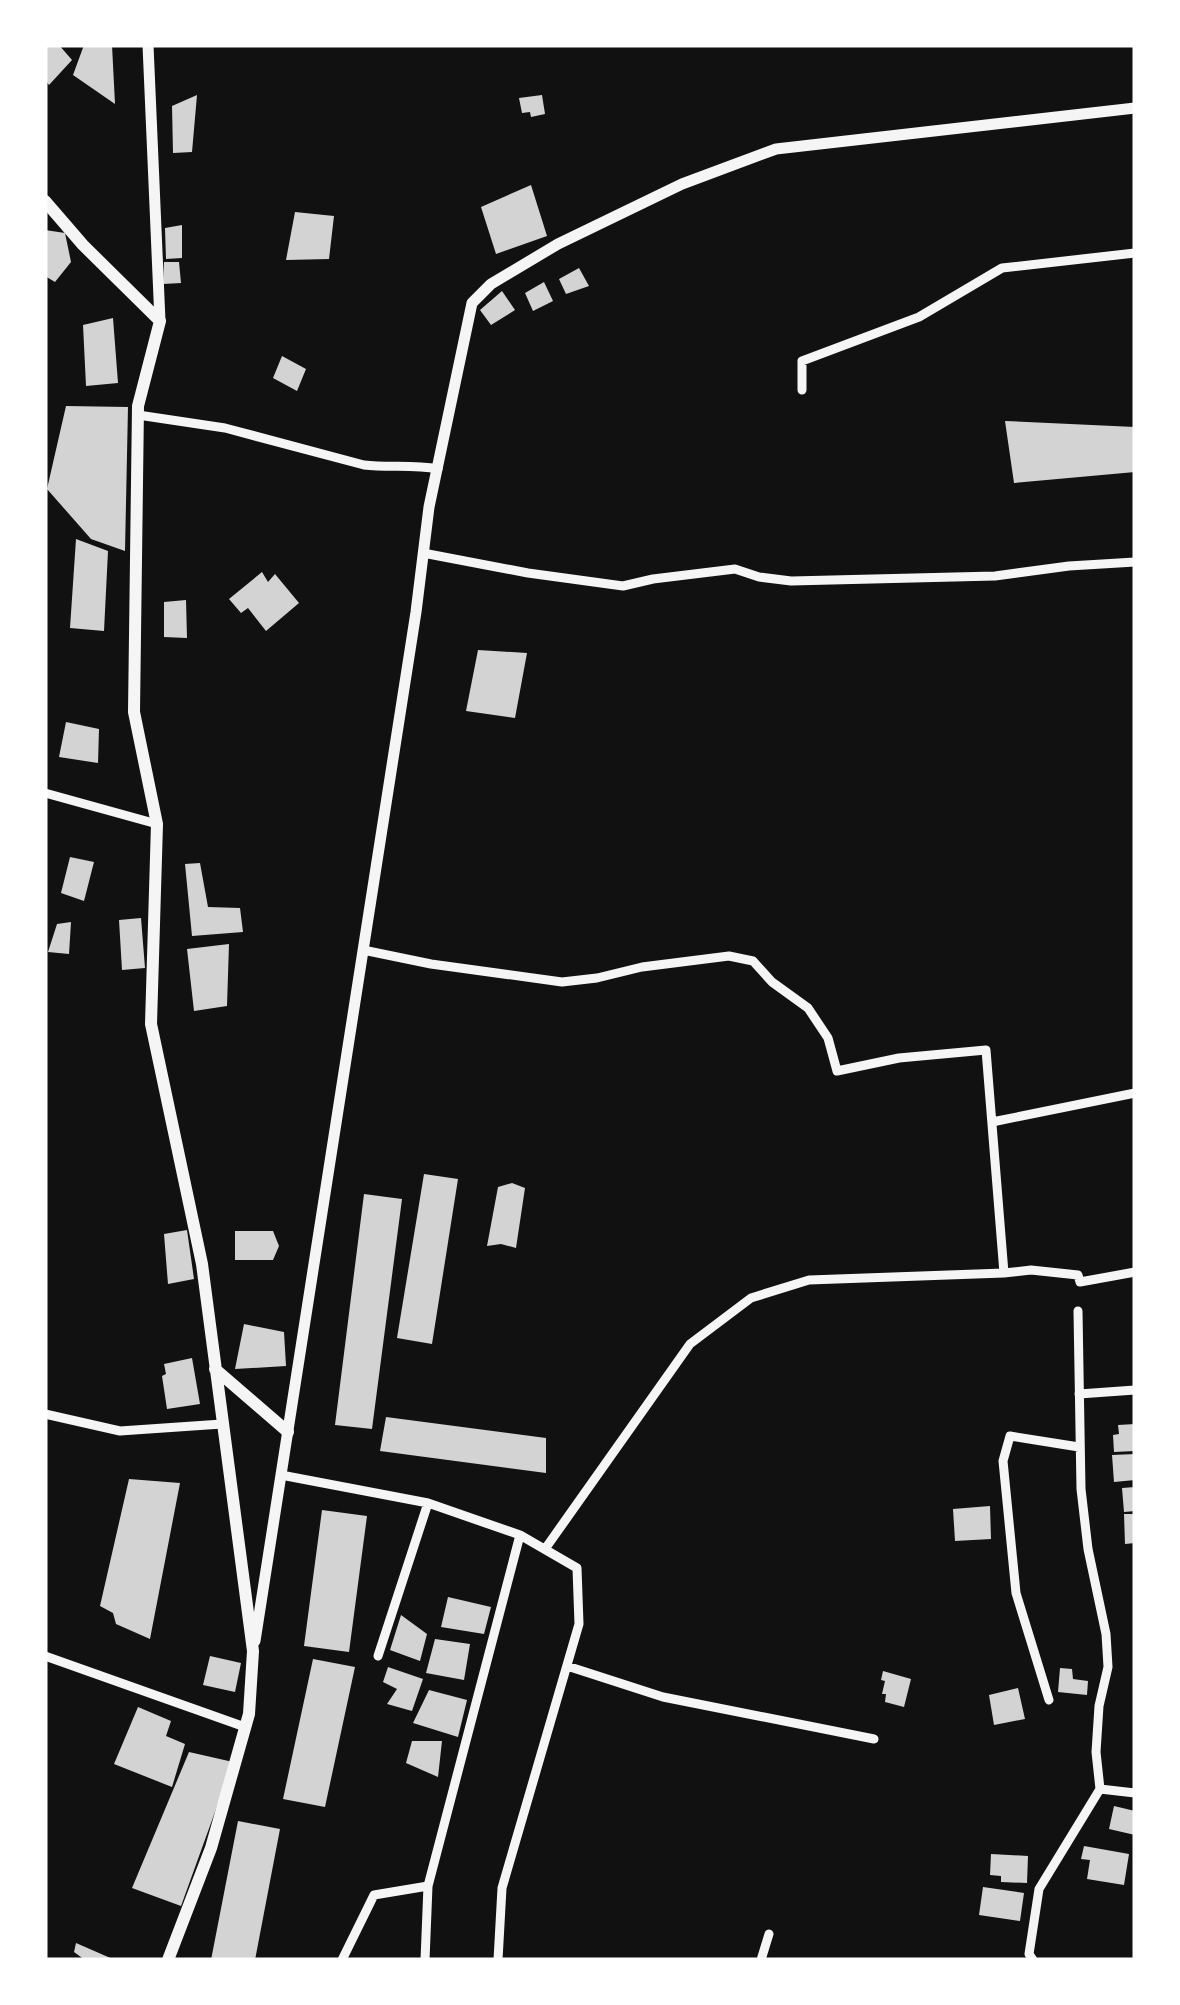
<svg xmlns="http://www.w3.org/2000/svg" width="1180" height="2005" viewBox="0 0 1180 2005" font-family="'Noto Sans',sans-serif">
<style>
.building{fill:#d3d3d3}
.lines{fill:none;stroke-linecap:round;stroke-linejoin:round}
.minor{stroke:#f5f5f5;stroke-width:9}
.tertiary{stroke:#f5f5f5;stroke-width:11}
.secondary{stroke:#f5f5f5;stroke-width:12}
</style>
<rect width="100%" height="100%" fill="#111"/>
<path class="building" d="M45,45H59L72,60L49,85L45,80Z
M84,45H112L115,104L73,75Z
M197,95L192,152L173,153L172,106Z
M542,95L545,114L531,117L530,112L522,113L519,98Z
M531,185L547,236L496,254L481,207Z
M295,212L334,216L329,259L286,260Z
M182,225V258L166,259L165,228Z
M45,230L65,233L71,262L55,282L45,276Z
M164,262H179L181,283L163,284Z
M579,268L589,286L566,294L559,279Z
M544,282L553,301L533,311L525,293Z
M502,291L515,310L491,325L480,310Z
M113,318L118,383L86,386L83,325Z
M282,356L306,369L297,391L273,378Z
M66,406L128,407L125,551L91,539L47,489Z
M1005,421L1135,427V472L1014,483Z
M76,539L108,551L104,631L70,628Z
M262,572L268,582L275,574L299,603L266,631L248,608L241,613L229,599Z
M186,600L187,638L164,637V602Z
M478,650L527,653L515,718L466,711Z
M66,722L99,729L98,763L59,757Z
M70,857L94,862L84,901L61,893Z
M200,863L208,907L240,908L243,932L192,936L185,864Z
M141,918L145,968L122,970L119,920Z
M71,922L69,954L48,952L57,924Z
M229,944L227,1006L194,1011L187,949Z
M424,1174L458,1179L432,1344L397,1338Z
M512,1183L525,1188L516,1248L501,1244L487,1246L498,1187Z
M364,1194L402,1199L372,1429L335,1425Z
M187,1230L194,1279L168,1284L164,1234Z
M235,1231H273L279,1246L273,1260H235Z
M244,1324L284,1332L286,1366L235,1369Z
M192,1358L200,1404L167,1409L162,1376L166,1374L164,1364Z
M386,1417L546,1438V1473L380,1451Z
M1135,1424V1451L1114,1452L1113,1435L1119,1434L1118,1425Z
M1135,1454V1480L1114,1482L1112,1455Z
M129,1479L180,1483L150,1639L116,1624L113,1613L100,1606Z
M1135,1487V1511L1124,1512L1122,1488Z
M990,1506L991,1539L955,1541L953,1509Z
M322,1510L367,1516L349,1652L304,1646Z
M1124,1514H1135V1543L1125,1544Z
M448,1597L491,1607L484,1634L441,1627Z
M401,1615L427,1634L420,1661L390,1650Z
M435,1639L470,1644L464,1680L426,1673Z
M210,1656L241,1663L235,1692L203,1685Z
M313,1659L355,1667L325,1807L283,1799Z
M388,1667L423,1679L412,1711L387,1704L397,1689L383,1682Z
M1060,1668L1072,1669L1073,1679L1088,1681L1087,1695L1058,1692Z
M883,1671L911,1679L904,1707L885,1702L886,1694H882L885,1681L881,1680Z
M1018,1688L1025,1719L994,1725L989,1695Z
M429,1690L467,1700L458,1737L413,1723Z
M138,1707L171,1721L166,1736L185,1744L172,1787L114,1764Z
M412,1741H442L438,1777L406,1763Z
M189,1752L233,1762L181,1906L132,1888Z
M1114,1806L1135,1811V1835L1109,1829Z
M238,1821L280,1829L255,1960H211Z
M1084,1846L1129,1854L1124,1885L1087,1879L1090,1860L1081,1859Z
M991,1854L1028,1856L1027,1883L1001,1882V1876L990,1875Z
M983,1887L1024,1893L1020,1921L979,1915Z
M76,1943L115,1960H85L74,1952Z"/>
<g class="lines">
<path class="minor" d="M802,390V361L919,317L1002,268L1135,253
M138,415L225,428L364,465C389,468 412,464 438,469
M423,553L528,573L623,586L653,579L735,569L759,577L791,581L995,576L1069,566L1135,562
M45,793L157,824
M363,950L431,964L562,982L597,978L642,967L729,956L753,961L772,982L808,1008L828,1038L837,1071L899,1058L986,1050L1004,1273L1031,1270L1078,1275L1080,1282L1135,1272
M992,1122L1135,1093
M1078,1311L1081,1489L1088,1549L1106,1634L1108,1667L1099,1706L1096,1752L1100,1789L1135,1793
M1079,1394L1135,1390
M45,1414L120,1431L222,1424
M281,1475L428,1503L520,1535L577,1568L579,1624L502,1888L498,1960
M545,1549L690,1344L751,1298L809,1280L1004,1273
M45,1656L245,1727
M378,1656L428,1503
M567,1666L663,1697L874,1739
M1049,1700L1016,1593L1003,1461L1010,1436L1079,1447
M342,1960L374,1895L428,1886
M425,1960L428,1886L520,1535
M761,1960L769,1934
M1033,1960L1029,1954L1039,1889L1100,1789"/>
<path class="tertiary" d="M148,45L160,321
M255,1641L416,612L429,507L472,303L491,284L558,244L682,184L776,149L1135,108"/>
<path class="secondary" d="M45,201L83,245L160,321L138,406L134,712L157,824L151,1024L202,1264L253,1651L249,1714L211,1848L168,1960
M215,1369L288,1432"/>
</g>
<rect width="1180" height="2005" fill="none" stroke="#ffffff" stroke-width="95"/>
</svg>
